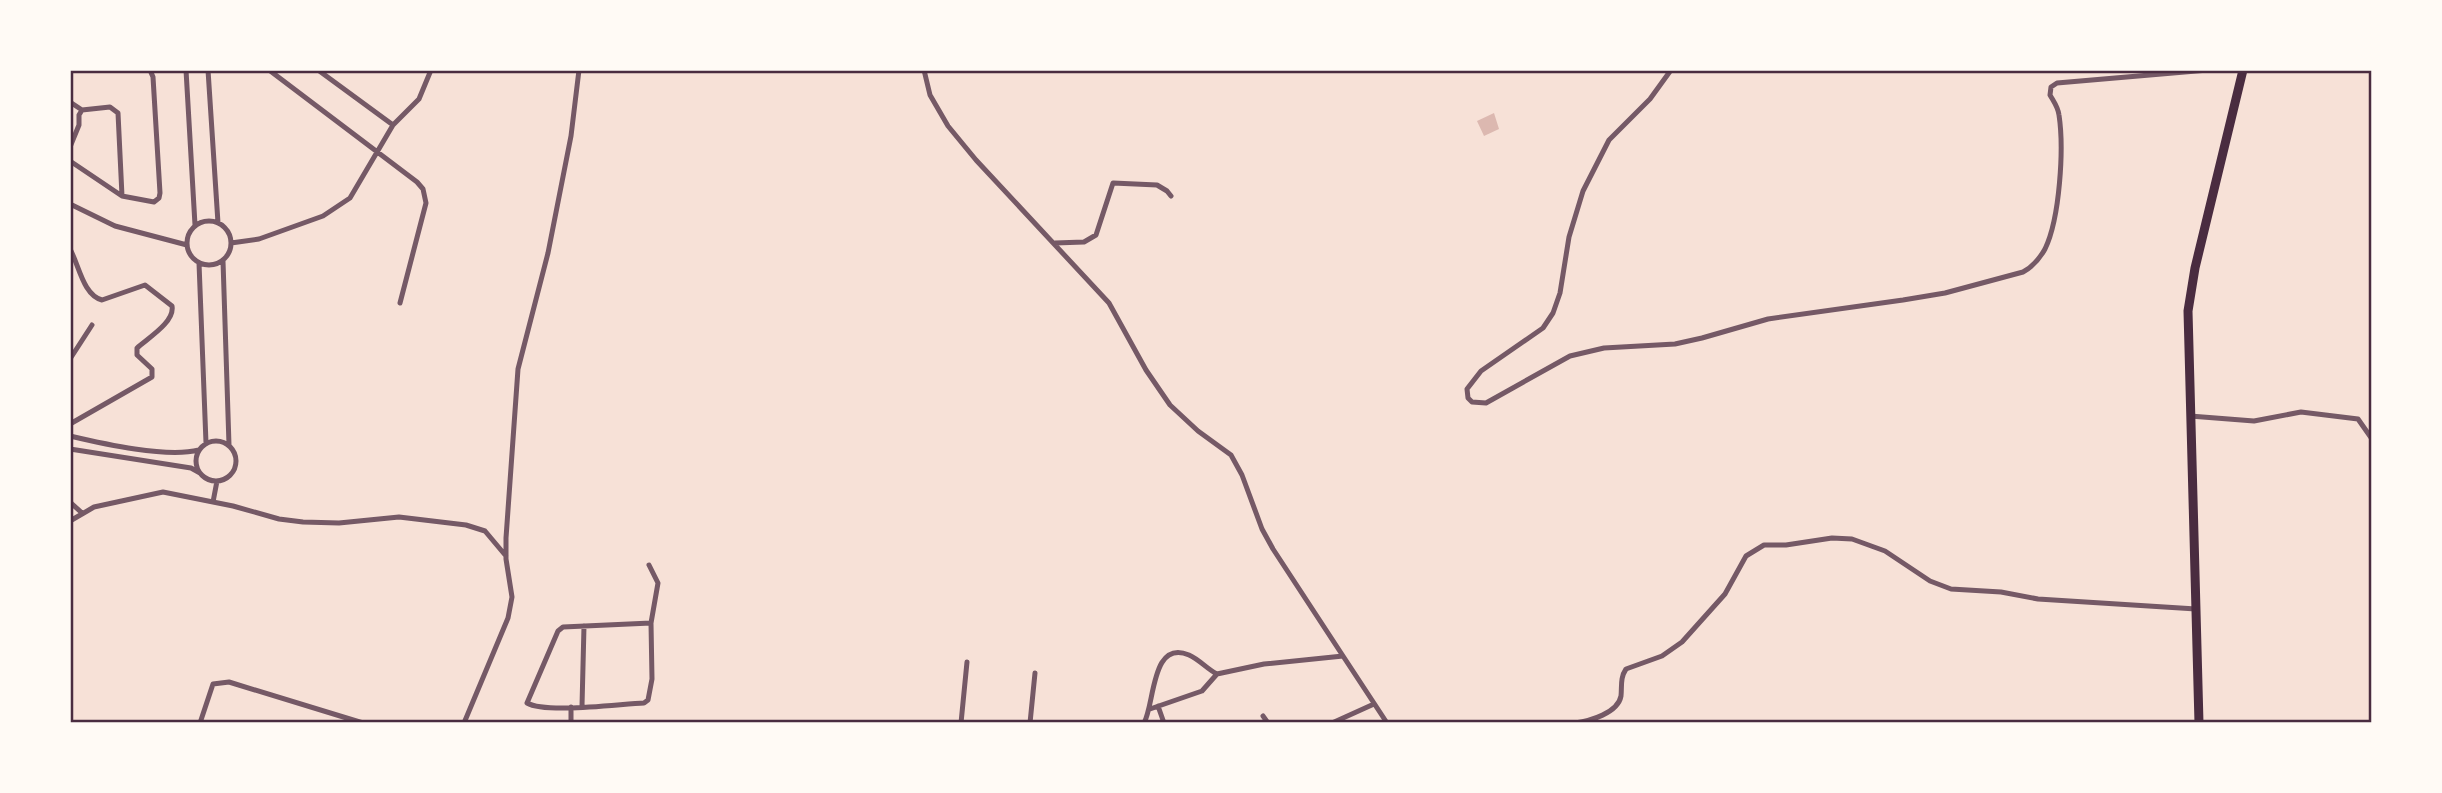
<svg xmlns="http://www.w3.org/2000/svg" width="2442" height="793" viewBox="0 0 2442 793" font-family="Helvetica,sans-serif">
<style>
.water{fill:#dcb8b0}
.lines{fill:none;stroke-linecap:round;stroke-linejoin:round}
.minor{stroke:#755966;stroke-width:5}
.trunk{stroke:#4a2c40;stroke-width:9}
.neatline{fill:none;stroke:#4a2c40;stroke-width:2.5}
</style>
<rect width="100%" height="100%" fill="#f7e1d7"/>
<path class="water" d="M1494,113L1499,129L1484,136L1477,121Z"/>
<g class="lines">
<path class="minor" d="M186,70L195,225
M208,70L218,223
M269,70L417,182L423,189L426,203L400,303
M318,70L393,125
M924,70L930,95L948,126L976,160L1109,303L1146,370L1170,405L1198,431L1231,455L1242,475L1262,529L1273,549L1343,656L1264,664L1217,674C1207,669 1200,660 1189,655C1151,639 1155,703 1144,723
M1671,70L1650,99L1609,140L1583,191L1569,237L1560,293L1553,313L1543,328L1481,371L1467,389L1468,398L1472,402L1486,403L1570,356L1604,348L1675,344L1702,338L1768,319L1903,300L1945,293L2023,272C2032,267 2040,258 2045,249C2060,218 2064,148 2059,115C2058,107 2054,102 2050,95L2051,87L2057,83L2208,70
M70,102L82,110L79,115V125L70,147
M82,110L110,107L118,113L122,196
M70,161L122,196L154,202L159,198L160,193L153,77L150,70
M70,204L115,226L187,245
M187 243a22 22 0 1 1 44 0a22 22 0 1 1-44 0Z
M231,243L259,239L323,216L350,198L393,125L419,99L431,70
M1055,243L1084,242L1096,235L1113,183L1157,185L1167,191L1171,196
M70,249C79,265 83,295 102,300L145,285L172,306C175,322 148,338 137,348V355L152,369V377L70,424
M223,261L229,445
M199,263L206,443
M70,359L92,325
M2190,416L2254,421L2301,412L2358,419L2372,439
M70,436C104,444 166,458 199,450
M196 461a20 20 0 1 1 40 0a20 20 0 1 1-40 0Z
M70,449L191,468L200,473
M70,499L71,503L82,513
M213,502L217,481
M70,521L94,507L163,492L233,506L279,519L303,522L339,523L399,517L466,525L485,531L506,556
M649,565L658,583L651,623L652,679L648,700L644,703C619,704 546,714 527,703L558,631L563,627L651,623
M1343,656L1387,723
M582,706L584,626
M1158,706L1164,723
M1150,709L1202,691L1217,674
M1263,716L1268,723
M200,723L213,684L229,682L363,723
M464,723L508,618L512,597L506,559V538L518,369L548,253L571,136L579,70
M571,723V707
M961,723L967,662
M1030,723L1035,673
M1332,723L1374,704
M1575,723C1590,721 1618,713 1621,696C1622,686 1620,678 1626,669L1662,656L1682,642L1725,594L1746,556L1764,545H1786L1832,538L1852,539L1885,551L1930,581L1951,589L2001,592L2038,599L2196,609"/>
<path class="trunk" d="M2199,723L2188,311L2195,268L2243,70"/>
</g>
<rect width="2442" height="793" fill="none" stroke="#fffaf5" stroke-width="144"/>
<rect x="72" y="72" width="2298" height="649" class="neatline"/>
</svg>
